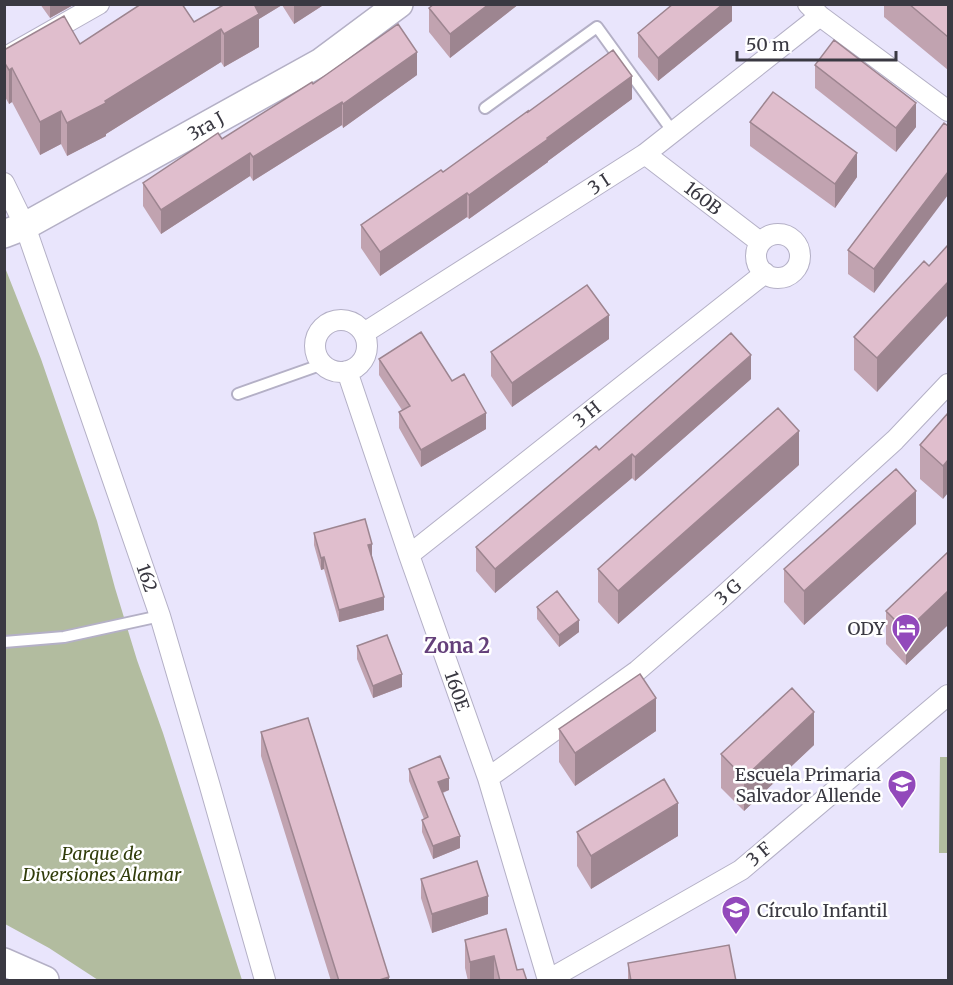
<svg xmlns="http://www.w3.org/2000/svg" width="953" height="985" viewBox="0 0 953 985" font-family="Merriweather,serif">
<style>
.green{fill:#b2bc9f}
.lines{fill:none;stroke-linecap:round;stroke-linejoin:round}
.lane-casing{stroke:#b4b0c6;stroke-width:14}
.street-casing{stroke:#b4b0c6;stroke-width:22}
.secondary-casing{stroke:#b4b0c6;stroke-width:30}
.lane{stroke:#fff;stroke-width:10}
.street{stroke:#fff;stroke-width:20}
.secondary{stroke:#fff;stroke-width:27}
.wall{fill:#c1a3b0}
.shaded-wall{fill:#9d8590}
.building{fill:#e0becd;stroke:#9d8590;stroke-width:1.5}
.labels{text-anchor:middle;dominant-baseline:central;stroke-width:5;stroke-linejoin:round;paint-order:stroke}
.street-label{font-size:18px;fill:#3a3942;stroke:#fff}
.poi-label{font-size:18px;fill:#3a3942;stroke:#fff;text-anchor:end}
.park-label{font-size:18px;font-style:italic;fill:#313d0b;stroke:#fff}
.neighbourhood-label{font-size:20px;font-weight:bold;fill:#64407a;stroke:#fff}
</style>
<rect width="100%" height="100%" fill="#e9e5fc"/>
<path class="green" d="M4,265L41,359L97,521L115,588L137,660L163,733L242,980H98L49,948L5,924Z
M940,757H948V853H939Z"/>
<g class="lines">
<g class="lane-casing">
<path id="lane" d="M485,108L597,27L673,132
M238,394L323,364
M4,642L64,637L160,616"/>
</g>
<g class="street-casing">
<path id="street" d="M808,4L820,16L948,111
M4,58L99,4
M645,154L760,242
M4,183L25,226L160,616L209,783L265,980
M756 256a22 22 0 1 1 44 0a22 22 0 1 1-44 0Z
M315 346a26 26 0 1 1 52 0a26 26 0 1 1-52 0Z
M364,333L645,154L820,16
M347,371L409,555L488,778L548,980
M409,555L765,273
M488,778L637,671L719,600L895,440L948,384
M548,980L741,870L948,695"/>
</g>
<g class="secondary-casing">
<path id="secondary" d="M4,234L25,226L321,62L399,4
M4,962L45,980"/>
</g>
<use href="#lane" class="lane"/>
<use href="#street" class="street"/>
<use href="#secondary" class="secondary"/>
</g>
<path class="wall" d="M40,4H75L50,18Z
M219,4H325L294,24L282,5L259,19V47L224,67L221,62L106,134V136L67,156L61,144L40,155L12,102L9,104L4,95V50L80,44L194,22L220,7Z
M519,4L450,58L429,32V8Z
M732,4V21L658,81L638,57V33Z
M884,4H948V70L884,17Z
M815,65L916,127L896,152L815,88Z
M417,75L343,128L342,125L253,181L250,176L161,234L143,206V183L222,139L313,84Z
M632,99L548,161V162L469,219L467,217L380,276L361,248V225L443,172L528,112Z
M750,122L857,177L835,208L750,146Z
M944,123L874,293L848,274V250Z
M929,266L877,392L854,370V337Z
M609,339L512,407L491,376V352Z
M379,359L452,381L486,429L421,467L399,428V412L402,410L379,375Z
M751,379L635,481L632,478L495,593L476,571V547L599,450Z
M948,413L943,499L920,479V445Z
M799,465L618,624L598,602V569Z
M916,524L804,625L784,602V569Z
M314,533L372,556L384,610L339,622L324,569L321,570L314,545Z
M948,552V625L906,665L886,644V611Z
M537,607L579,632L559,647L537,619Z
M357,646L402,687L373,698L357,659Z
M559,729L656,731L575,786L559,762Z
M261,732L389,981H331L261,756Z
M814,745L744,811L721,788V754Z
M409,769L449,790L443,793L460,848L433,859L422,832V820L424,819L409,781Z
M577,832L678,836L591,889L577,866Z
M421,879L488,914L432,933L421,898Z
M465,940L517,970L527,981H468L465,968Z
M628,963L736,981H628Z"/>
<path class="shaded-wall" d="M50,4H75L50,18Z
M247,4H282V5L259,19V47L224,67V34Z
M294,4H325L294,24Z
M489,4H519L450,58V34Z
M723,4H732V21L658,81V58Z
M221,29V62L106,134V136L67,156V123L105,101Z
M417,52V75L343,128V104Z
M12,68V102L9,104V70Z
M632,76V99L548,161V162L469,219V195Z
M342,102V125L253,181V157Z
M916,103V127L896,152V128Z
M61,111V144L40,155V122Z
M250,153V176L161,234V210Z
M857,153V177L835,208V184Z
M948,172V195L874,293V269Z
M467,193V217L380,276V252Z
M948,282V315L877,392V358Z
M609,315V339L512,407V383Z
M751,355V379L635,481V457Z
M486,413V429L421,467V450Z
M799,431V465L618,624V591Z
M632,454V478L495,593V569Z
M948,460V493L943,499V466Z
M916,491V524L804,625V591Z
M372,544V556L368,557V545Z
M324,557V569L321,570V558Z
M948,591V625L906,665V631Z
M384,597V610L339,622V610Z
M579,620V632L559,647V635Z
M402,674V687L373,698V686Z
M656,698V731L575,786V753Z
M814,712V745L744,811V778Z
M449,778V790L438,794V782Z
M678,803V836L591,889V856Z
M460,836V848L433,859V846Z
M488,896V914L432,933V914Z
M494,956V981H470V962Z
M389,977V981H376Z"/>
<path class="building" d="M141,4H182L194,22L225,4H254L259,14L224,34L221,29L105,101L106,103L67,123L61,111L40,122L12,68L9,70L4,62V50L64,16L80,44Z
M434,4H489L450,34L429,8Z
M673,4H723L658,58L638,33Z
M909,4H948V37Z
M398,24L417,52L343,104L342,102L253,157L250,153L161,210L143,183L218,133L222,139L312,82L313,84Z
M834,40L916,103L896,128L815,65Z
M613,50L632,76L547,138L548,139L469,195L467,193L380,252L361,225L441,170L443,172L528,111V112Z
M773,92L857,153L835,184L750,122Z
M944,123L948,126V172L874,269L848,250Z
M948,245V282L877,358L854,337L924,261L929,266Z
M587,285L609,315L512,383L491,352Z
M421,332L452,381L464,374L486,413L421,450L399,412L410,406L379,359Z
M731,333L751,355L635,457L632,454L495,569L476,547L596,446L599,450Z
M778,408L799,431L618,591L598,569Z
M948,413V460L943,466L920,445Z
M896,469L916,491L804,591L784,569Z
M365,519L372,544L368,545L384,597L339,610L324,557L321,558L314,533Z
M948,552V591L906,631L886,611Z
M557,591L579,620L559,635L537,607Z
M387,635L402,674L373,686L357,646Z
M640,674L656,698L575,753L559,729Z
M792,688L814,712L744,778L721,754Z
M308,718L389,977L376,981H339L261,732Z
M440,756L449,778L438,782L460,836L433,846L422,820L428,817L409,769Z
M664,779L678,803L591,856L577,832Z
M477,861L488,896L432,914L421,879Z
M506,929L517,970L523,969L527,981H500L494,956L470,962L465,940Z
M729,945L736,981H631L628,963Z"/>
<defs>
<g id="hotel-pin" transform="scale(1.5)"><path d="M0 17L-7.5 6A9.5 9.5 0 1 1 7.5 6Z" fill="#9249bb" stroke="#fff"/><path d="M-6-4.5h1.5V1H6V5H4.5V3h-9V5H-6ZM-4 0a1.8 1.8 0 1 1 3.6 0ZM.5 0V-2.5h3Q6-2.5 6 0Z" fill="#fff"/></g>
<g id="school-pin" transform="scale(1.5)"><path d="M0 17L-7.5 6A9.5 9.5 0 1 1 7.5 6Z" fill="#9249bb" stroke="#fff"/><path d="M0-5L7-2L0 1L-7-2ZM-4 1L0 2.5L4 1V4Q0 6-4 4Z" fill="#fff"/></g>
</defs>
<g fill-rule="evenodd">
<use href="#hotel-pin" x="906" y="628"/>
<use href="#school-pin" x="902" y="784"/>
<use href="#school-pin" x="736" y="910"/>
</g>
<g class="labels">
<g class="street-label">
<text transform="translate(206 126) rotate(-29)">3ra J</text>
<text transform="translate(599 184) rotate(-33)">3 I</text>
<text transform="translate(703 198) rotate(38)">160B</text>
<text transform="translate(587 414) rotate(-39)">3 H</text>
<text transform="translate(147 578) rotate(71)">162</text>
<text transform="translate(728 592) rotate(-42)">3 G</text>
<text transform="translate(457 691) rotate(71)">160E</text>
<text transform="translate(759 854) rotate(-40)">3 F</text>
</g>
<g class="poi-label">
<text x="885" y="628">ODY</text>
<text x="881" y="774">Escuela Primaria<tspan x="881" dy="21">Salvador Allende</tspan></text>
<text x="757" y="910" text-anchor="start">Círculo Infantil</text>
</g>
<g class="park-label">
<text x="102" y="853">Parque de<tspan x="102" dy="21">Diversiones Alamar</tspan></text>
</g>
<g class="neighbourhood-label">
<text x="457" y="645">Zona 2</text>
</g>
</g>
<rect width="953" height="985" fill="none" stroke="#3a3942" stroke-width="12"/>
<path d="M737 51v9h159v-9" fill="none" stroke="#3a3942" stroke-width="3"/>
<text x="746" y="51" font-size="18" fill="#3a3942" stroke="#ffffff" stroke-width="4.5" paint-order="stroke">50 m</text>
</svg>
